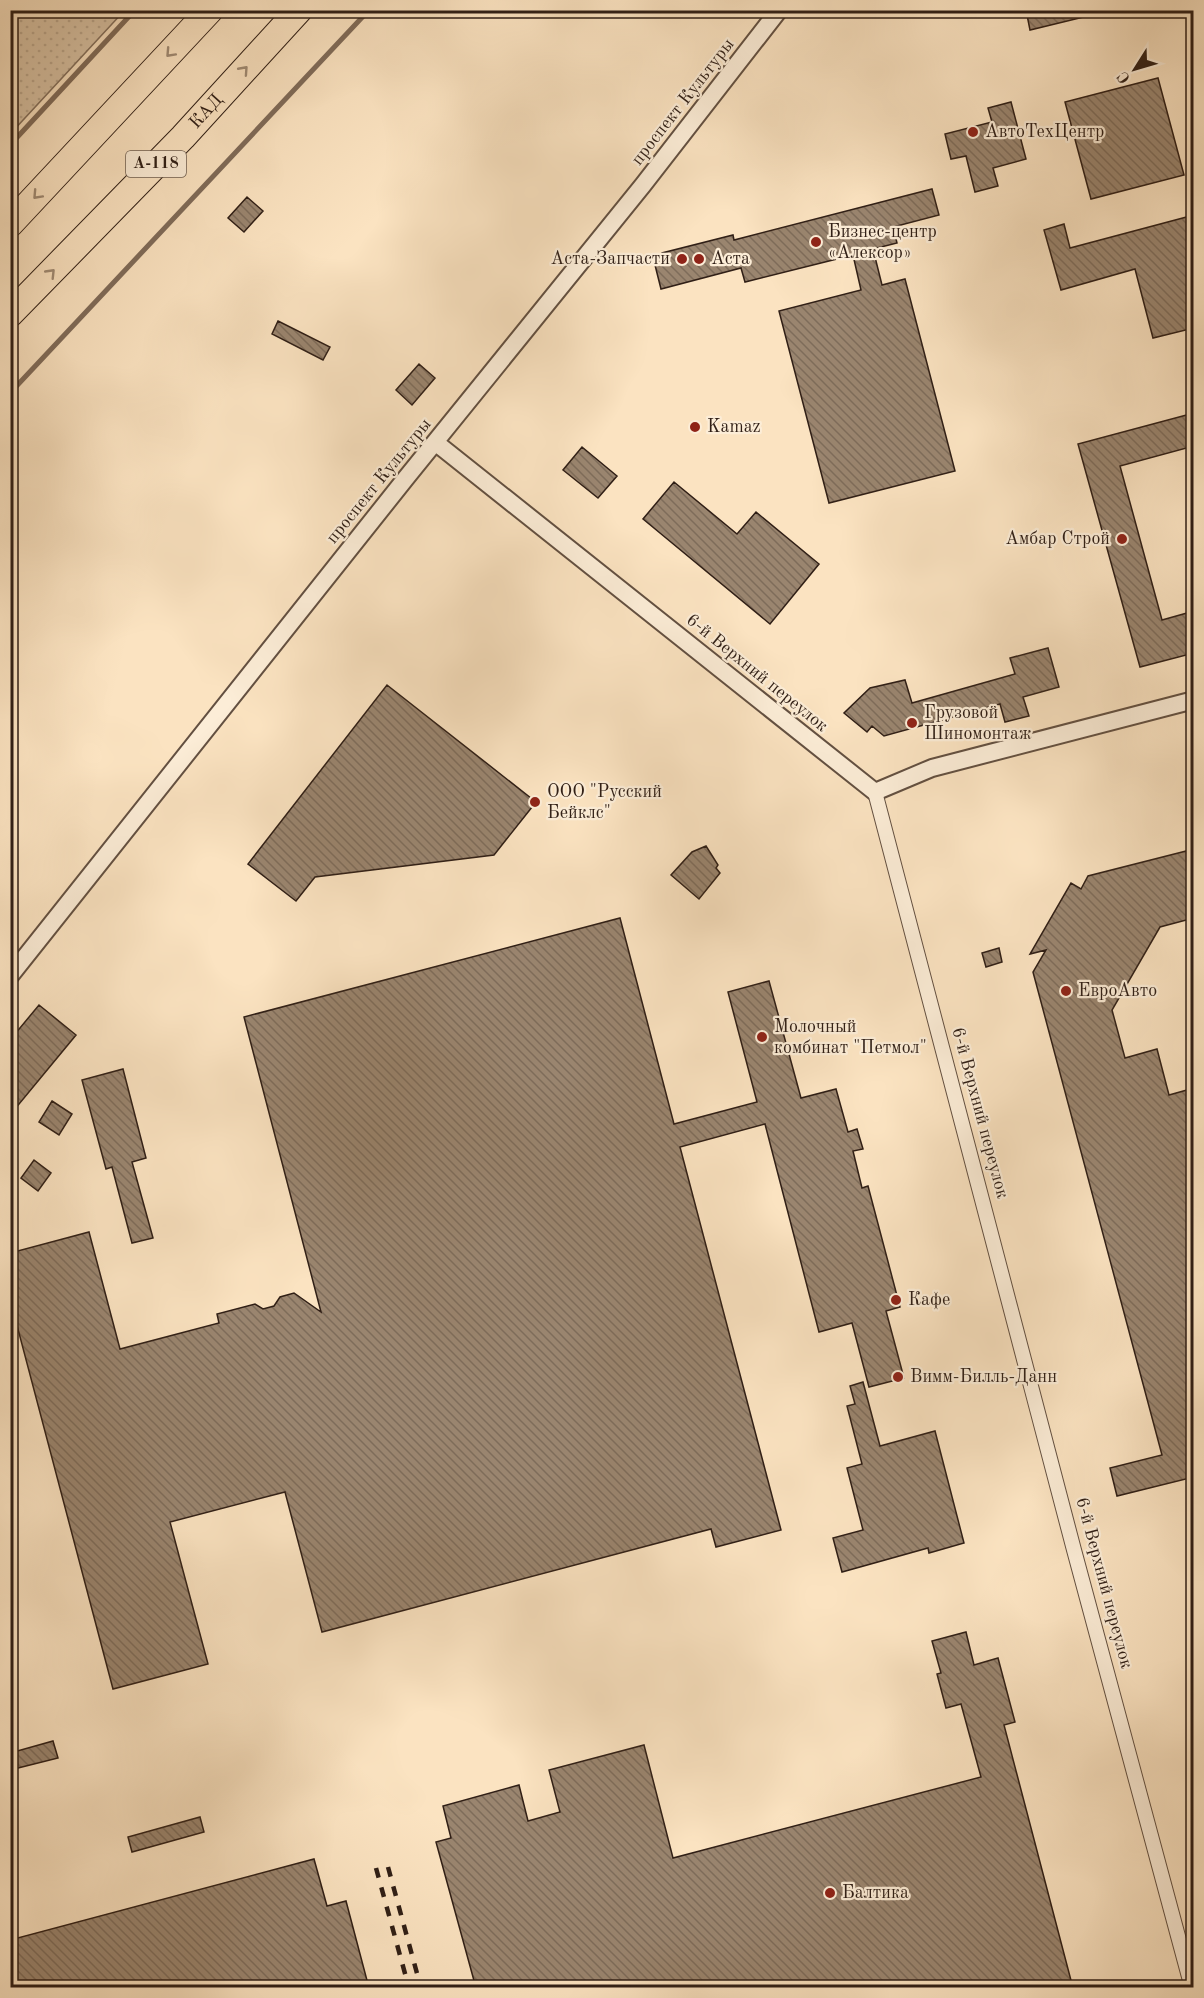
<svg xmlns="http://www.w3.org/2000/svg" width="1204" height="1998" viewBox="0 0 1204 1998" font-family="'Old Standard TT',serif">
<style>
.grass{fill:url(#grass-dots);stroke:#84705d;stroke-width:1.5}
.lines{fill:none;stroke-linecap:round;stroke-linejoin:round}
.stream{stroke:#806c5a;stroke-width:5}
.building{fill:url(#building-back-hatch);stroke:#301f16;stroke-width:1.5}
.minor-casing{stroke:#635041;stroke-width:16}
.tertiary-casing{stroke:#635041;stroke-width:20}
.motorway-casing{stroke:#301f16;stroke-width:28}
.minor{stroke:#fcedd7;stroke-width:14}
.tertiary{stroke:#fcedd7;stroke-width:16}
.motorway{stroke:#fbe3c1;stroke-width:26}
.rail{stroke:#301f16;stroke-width:4.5;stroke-dasharray:10 10;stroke-linecap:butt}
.oneway{stroke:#a08b74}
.poi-dot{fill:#8f2418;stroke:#fcedd7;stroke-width:2}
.labels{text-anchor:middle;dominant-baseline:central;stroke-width:4.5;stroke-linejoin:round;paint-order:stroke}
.shield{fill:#fcedd7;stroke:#6d5d50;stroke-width:1.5}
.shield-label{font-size:16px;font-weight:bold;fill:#301f16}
.street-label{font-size:18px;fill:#301f16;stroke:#fcedd7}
.poi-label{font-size:18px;fill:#301f16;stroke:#fcedd7;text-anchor:start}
</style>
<defs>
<pattern id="grass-dots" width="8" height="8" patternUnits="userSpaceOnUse" patternTransform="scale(1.5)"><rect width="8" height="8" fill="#d8c2a4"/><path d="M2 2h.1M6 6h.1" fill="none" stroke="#baa68c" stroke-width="1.8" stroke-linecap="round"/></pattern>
<pattern id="building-back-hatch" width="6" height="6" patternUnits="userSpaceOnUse" patternTransform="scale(1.5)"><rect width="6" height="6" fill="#9a856f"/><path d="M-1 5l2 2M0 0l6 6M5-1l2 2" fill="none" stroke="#7e6c5a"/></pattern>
</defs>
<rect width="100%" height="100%" fill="#fbe3c1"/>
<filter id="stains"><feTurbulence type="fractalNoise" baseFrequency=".00333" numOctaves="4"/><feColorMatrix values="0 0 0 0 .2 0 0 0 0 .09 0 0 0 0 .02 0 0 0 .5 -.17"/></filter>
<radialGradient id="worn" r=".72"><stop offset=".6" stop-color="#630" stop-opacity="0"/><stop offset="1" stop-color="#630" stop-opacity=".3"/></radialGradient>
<path class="grass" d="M11,10L124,11L11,133L10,11Z"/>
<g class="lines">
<path class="stream" d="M10,145L135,10
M10,393L369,10"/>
</g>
<path class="building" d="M1026,10H1087L1088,16L1030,30Z
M1158,78L1184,175L1091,199L1065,102Z
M1011,102L1026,159L993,168L998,186L975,192L966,156L951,159L945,134L992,122L988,108Z
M932,189L939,215L893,227L897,243L873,249L882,285L905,279L955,471L829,503L779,311L861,290L853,255L745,282L741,268L661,289L655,265L662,253L733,235L734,240Z
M247,197L263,211L244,232L228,218Z
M1194,215V328L1153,338L1135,269L1061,290L1044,230L1064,224L1070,248Z
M278,321L330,347L323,360L272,334Z
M419,364L435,378L412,405L396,390Z
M1194,413V446L1120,466L1162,620L1194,611V653L1140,667L1078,444Z
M582,447L617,476L598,498L563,470Z
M674,482L737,534L756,512L819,564L770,624L643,519Z
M1048,648L1059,687L1023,697L1029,716L1005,722L1000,704L884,736L872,726L867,732L844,713L870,688L905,680L912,703L1015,674L1010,658Z
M387,685L536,802L494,855L315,877L296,901L248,864Z
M706,846L718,865L716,868L720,873L699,899L671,875L692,852Z
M1194,849V918L1160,927L1112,1010L1125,1058L1157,1049L1169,1095L1194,1088V1160L1187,1162L1194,1185V1477L1117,1496L1110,1468L1162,1455L1033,972L1046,950L1030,954L1071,883L1081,889L1088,876Z
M620,918L674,1124L757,1102L728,992L769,981L801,1098L836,1089L848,1132L857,1129L863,1149L853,1151L862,1188L868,1186L900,1307L886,1311L904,1378L869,1387L852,1323L819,1332L765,1124L680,1147L781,1530L716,1547L711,1529L322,1632L285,1492L170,1522L208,1664L113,1689L10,1299V1253L89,1232L120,1349L219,1323L217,1314L255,1304L263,1309L274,1306L280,1297L294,1293L321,1312L244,1017Z
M999,948L1002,962L986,967L982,953Z
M39,1005L76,1035L10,1115V1040Z
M123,1069L146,1158L132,1162L153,1238L132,1243L112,1167L106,1169L82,1080Z
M52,1101L72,1114L59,1135L39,1122Z
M34,1160L51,1173L38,1191L21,1178Z
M863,1382L880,1446L935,1431L964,1543L929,1553L928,1548L842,1572L833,1538L863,1530L847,1468L862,1464L847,1406L855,1404L850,1386Z
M966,1632L974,1665L998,1658L1015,1722L1004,1725L1073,1988H476L436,1842L451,1838L443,1806L519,1785L528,1821L560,1812L549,1770L644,1745L673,1858L981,1777L961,1704L946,1708L937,1674L941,1673L932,1641Z
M53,1741L58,1758L10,1770V1753Z
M200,1817L204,1832L132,1852L128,1837Z
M314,1859L327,1906L346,1901L369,1988H10V1940Z"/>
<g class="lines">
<g class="minor-casing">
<path id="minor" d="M875,792L1074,1550L1192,1988"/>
</g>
<g class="tertiary-casing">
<path id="tertiary" d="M435,442L875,792L932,768L1194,700
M10,976L406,478L643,185L779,10"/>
</g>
<g class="motorway-casing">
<g id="motorway">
<path d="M10,224L210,10"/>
<path id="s1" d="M10,314L183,137L299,10"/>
</g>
</g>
<use href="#minor" class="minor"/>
<use href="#tertiary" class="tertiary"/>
<use href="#motorway" class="motorway"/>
<path class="rail" d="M388,1867L421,1988
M376,1868L409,1988"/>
</g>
<defs><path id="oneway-chevron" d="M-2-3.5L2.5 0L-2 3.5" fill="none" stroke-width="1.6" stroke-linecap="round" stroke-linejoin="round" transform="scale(1.5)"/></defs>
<g class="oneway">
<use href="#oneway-chevron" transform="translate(170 53) rotate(133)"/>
<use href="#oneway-chevron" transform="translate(244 70) rotate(-48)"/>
<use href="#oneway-chevron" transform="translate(37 195) rotate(133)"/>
<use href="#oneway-chevron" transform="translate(51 273) rotate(-46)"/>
</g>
<g class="poi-dot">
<circle cx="973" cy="132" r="6"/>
<circle cx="816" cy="242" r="6"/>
<circle cx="682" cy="259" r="6"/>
<circle cx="699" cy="259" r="6"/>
<circle cx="695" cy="427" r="6"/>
<circle cx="1122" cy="539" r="6"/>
<circle cx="912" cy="723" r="6"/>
<circle cx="535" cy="802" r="6"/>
<circle cx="1066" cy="991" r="6"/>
<circle cx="762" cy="1037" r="6"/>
<circle cx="896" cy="1300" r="6"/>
<circle cx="898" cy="1377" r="6"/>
<circle cx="830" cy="1893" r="6"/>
</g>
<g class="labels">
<rect class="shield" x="126" y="151" width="60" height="26" rx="4.5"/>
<g class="shield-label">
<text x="156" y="164">А-118</text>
</g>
<g class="street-label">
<text transform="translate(683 102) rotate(-52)">проспект Культуры</text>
<text stroke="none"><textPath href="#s1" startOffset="282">КАД</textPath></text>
<text transform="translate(379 481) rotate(-51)">проспект Культуры</text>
<text transform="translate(757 673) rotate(39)">6-й Верхний переулок</text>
<text transform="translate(980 1113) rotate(75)">6-й Верхний переулок</text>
<text transform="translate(1104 1583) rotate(75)">6-й Верхний переулок</text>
</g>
<g class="poi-label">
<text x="985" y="132">АвтоТехЦентр</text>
<text x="828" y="232">Бизнес-центр<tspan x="828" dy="21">«Алексор»</tspan></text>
<text x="670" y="259" text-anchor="end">Аста-Запчасти</text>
<text x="711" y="259">Аста</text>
<text x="707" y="427">Kamaz</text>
<text x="1110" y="539" text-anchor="end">Амбар Строй</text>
<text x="924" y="713">Грузовой<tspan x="924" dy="21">Шиномонтаж</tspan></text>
<text x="547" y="792">ООО "Русский<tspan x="547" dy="21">Бейклс"</tspan></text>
<text x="1078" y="991">ЕвроАвто</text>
<text x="774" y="1027">Молочный<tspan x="774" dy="21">комбинат "Петмол"</tspan></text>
<text x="908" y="1300">Кафе</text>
<text x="910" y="1377">Вимм-Билль-Данн</text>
<text x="842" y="1893">Балтика</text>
</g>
</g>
<rect width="1204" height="1998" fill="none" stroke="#fbe3c1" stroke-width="36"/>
<rect x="12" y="12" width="1180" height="1974" fill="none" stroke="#301f16" stroke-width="3"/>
<rect x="18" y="18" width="1168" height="1962" fill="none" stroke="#301f16" stroke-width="1.5"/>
<g transform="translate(1135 69) rotate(233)" stroke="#fcedd7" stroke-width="4.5" paint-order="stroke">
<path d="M0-4.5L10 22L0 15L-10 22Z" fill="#301f16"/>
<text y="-9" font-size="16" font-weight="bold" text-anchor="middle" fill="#301f16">С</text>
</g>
<rect width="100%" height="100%" filter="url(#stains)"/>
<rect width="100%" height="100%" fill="url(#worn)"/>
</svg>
